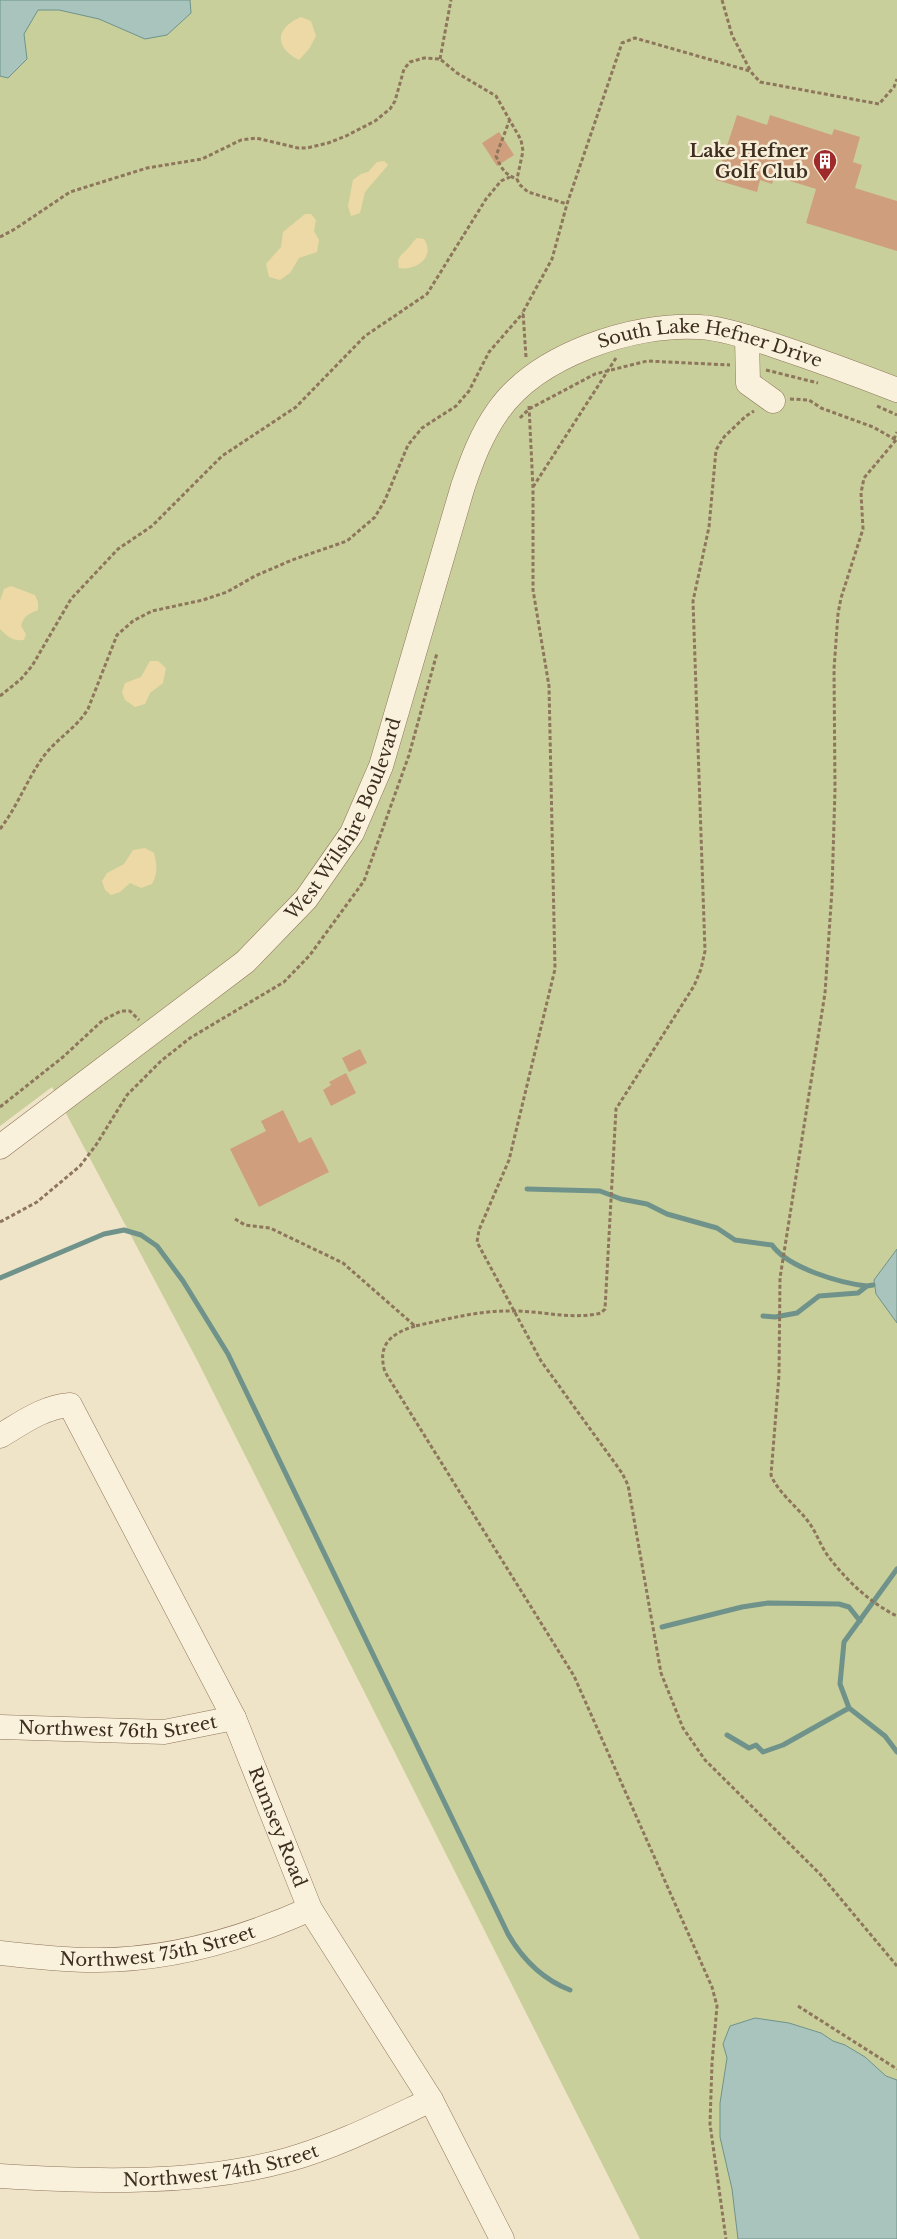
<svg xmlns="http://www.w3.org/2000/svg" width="897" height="2239" viewBox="0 0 897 2239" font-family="'Libre Baskerville',serif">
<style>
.green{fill:#c9cf9b}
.sand{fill:#ecd9a5}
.water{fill:#a9c4bc;stroke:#6f938a}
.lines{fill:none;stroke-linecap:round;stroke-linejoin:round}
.stream{stroke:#6f938a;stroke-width:5}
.building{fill:#cf9f7d}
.minor-casing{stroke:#8d765c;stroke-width:25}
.path{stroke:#8d765c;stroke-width:3;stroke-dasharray:4 2.5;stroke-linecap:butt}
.minor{stroke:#faf1dc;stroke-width:24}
.labels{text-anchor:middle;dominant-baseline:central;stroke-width:5;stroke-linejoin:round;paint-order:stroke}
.poi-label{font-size:18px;font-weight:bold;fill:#3d2e20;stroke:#f7eed8;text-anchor:end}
.street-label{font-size:18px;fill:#3d2e20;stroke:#f7eed8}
</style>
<rect width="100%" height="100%" fill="#f0e4c8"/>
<path class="green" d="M0,0H897V2239H640L196,1358L52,1087L0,1126Z"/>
<path class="sand" d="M301,17L311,21L316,36L309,49L299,60C274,47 275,28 301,17Z
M384,161L388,165L365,192L360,213L351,216L348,206L353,180L361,174L368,172L377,162Z
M305,214H311L316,220L314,231L319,240L317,252L299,258L290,273L280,280L269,277L266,264L281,247L283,232Z
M417,238L424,239C436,257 416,271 399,268C396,255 402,256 409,247C412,244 413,241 417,238Z
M11,586L35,595L38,602V610C28,614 24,616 21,626L26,634L24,640C12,641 8,637 0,629V601L4,589Z
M150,661H158L166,668L163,683L150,693L145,704L135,707L125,700L122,692L125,683L141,677Z
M145,848L154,853C157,865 158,873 152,884L141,888L130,883L120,892L111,895L105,890L102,881L107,873L124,864L133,850Z"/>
<path class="water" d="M0,0H190L191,13L167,35L145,39L99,19L59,10H38L24,34L27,59L8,78L0,76Z
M897,1249V1323L876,1294L874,1280Z
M755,2018L789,2023L821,2033L833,2041L845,2045L865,2057L886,2076L897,2080V2239H738L732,2189L720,2137V2103L727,2058L723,2044L730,2026Z"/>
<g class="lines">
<path class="stream" d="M527,1189L600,1191L621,1199L647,1204L667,1214L717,1228L735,1240L772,1245C788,1268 840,1283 867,1286
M0,1278L104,1234L124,1230L141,1235L157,1246L183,1281L228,1354L508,1934C523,1960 542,1979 570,1990
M763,1316L775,1317L797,1313L819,1296L858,1293L867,1286L873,1285
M897,1569L844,1642L840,1684L849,1708L885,1736L897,1752
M662,1627L742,1607L768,1603L839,1604L849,1607L860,1621
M727,1735L749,1748L756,1745L763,1752L783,1745L849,1708"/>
</g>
<path class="building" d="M737,115L767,125L770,115L832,135L834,129L860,137L853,162L862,165L855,188L897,201V251L806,223L816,189L774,176L772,184L760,180L757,192L716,180Z
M499,132L514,155L497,166L482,143Z
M360,1049L367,1063L349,1072L342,1058Z
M346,1073L356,1093L331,1106L323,1090L331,1085L329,1082Z
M283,1110L299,1143L311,1137L329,1172L259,1207L230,1149L266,1131L261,1121Z"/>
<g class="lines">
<g class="minor-casing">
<g id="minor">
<path d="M747,337L748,383L773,401"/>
<path id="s1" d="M0,1147L245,962L306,899L352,833L381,766L463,486C472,460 481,435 498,411C537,355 633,323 699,327C722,328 751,338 773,345C815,359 856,374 897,390"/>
<path id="s2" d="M0,1436C22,1423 43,1407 70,1405L234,1718L310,1909L431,2100L502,2239"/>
<path id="s3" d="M0,1727L164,1732L234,1718"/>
<path id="s4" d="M0,1953C30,1956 61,1960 92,1960C166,1961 243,1939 310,1909"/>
<path id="s5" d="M0,2176C93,2182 197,2185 287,2160C337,2146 384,2122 431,2100"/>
</g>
</g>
<path class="path" d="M722,0L732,35L750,70
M440,59L451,0
M510,119L496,156C501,168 505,175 517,179
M0,237L15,229L70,192L147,168L202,159L241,140L256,138L298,148H307L328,143L346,136L375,121L390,109L395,101L404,69L410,62L424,58L440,59L457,73L496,96L521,140L523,151L517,179L519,184L528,192L567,204
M526,357L523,312L552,259L567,204L622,43L635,38L750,71L760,82L879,104L894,87L897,79
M766,370L818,383
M790,399L809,400L821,408L873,427L896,440L894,439L897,432
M529,406L533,488V590L549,686L555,969L509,1160L479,1230L477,1242L541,1361L622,1473L628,1485L661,1673L683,1728L705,1760L820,1874L897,1966
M877,406L897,415
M520,418L529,409L595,374L647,361L730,365
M896,440L864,478L861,493L863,529L841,598L838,614L834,669L835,789L832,890L825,993L780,1278L779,1375L771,1475C777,1491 796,1506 807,1520C816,1531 820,1545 828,1556C846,1580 870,1603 897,1616
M533,487L616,358
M0,696L21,679L32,666L71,599L118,549L152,526L222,456L296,407L365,336L427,294L486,199L501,181L510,177
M0,829C17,807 26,782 41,760C54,740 76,729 88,709L117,635L133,621L152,611L203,600L227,592L255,576L292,560L347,541L375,517L385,500L408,445L422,428L456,406L469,391L489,352L523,313
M0,1107L63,1057L103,1020L121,1011H130L139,1020
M235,1219L245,1225L270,1228L343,1263L415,1326C448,1319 480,1310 513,1311C542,1311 573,1320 601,1313L605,1309L616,1109L694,986L701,969L705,951L693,601L709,527L716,450L724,437L746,416L754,411
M0,1222L37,1202L80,1166L96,1145L127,1095L161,1061L190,1038L284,982L310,955L364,881L409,755L437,653
M415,1326C390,1334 377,1345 385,1372L574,1676L712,1987L717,2006L712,2063L710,2124L726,2239
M798,2006L897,2069"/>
<use href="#minor" class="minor"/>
</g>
<defs>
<g id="building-pin" transform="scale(1.25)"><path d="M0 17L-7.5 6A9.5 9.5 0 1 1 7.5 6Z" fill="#9e2a2b" stroke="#f7eed8"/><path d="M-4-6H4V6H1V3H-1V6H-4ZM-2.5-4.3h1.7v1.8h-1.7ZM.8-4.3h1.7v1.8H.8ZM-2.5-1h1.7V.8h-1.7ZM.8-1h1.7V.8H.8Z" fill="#fff"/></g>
</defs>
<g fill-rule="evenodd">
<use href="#building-pin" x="825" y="161"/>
</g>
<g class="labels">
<g class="poi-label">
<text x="808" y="151">Lake Hefner<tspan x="808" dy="21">Golf Club</tspan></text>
</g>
<g class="street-label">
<text stroke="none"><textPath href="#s1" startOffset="1161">South Lake Hefner Drive</textPath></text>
<text stroke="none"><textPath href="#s1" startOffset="484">West Wilshire Boulevard</textPath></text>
<text stroke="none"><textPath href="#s3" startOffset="118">Northwest 76th Street</textPath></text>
<text stroke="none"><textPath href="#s2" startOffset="548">Rumsey Road</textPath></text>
<text stroke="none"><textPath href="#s4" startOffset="159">Northwest 75th Street</textPath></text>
<text stroke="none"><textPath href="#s5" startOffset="222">Northwest 74th Street</textPath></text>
</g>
</g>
</svg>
